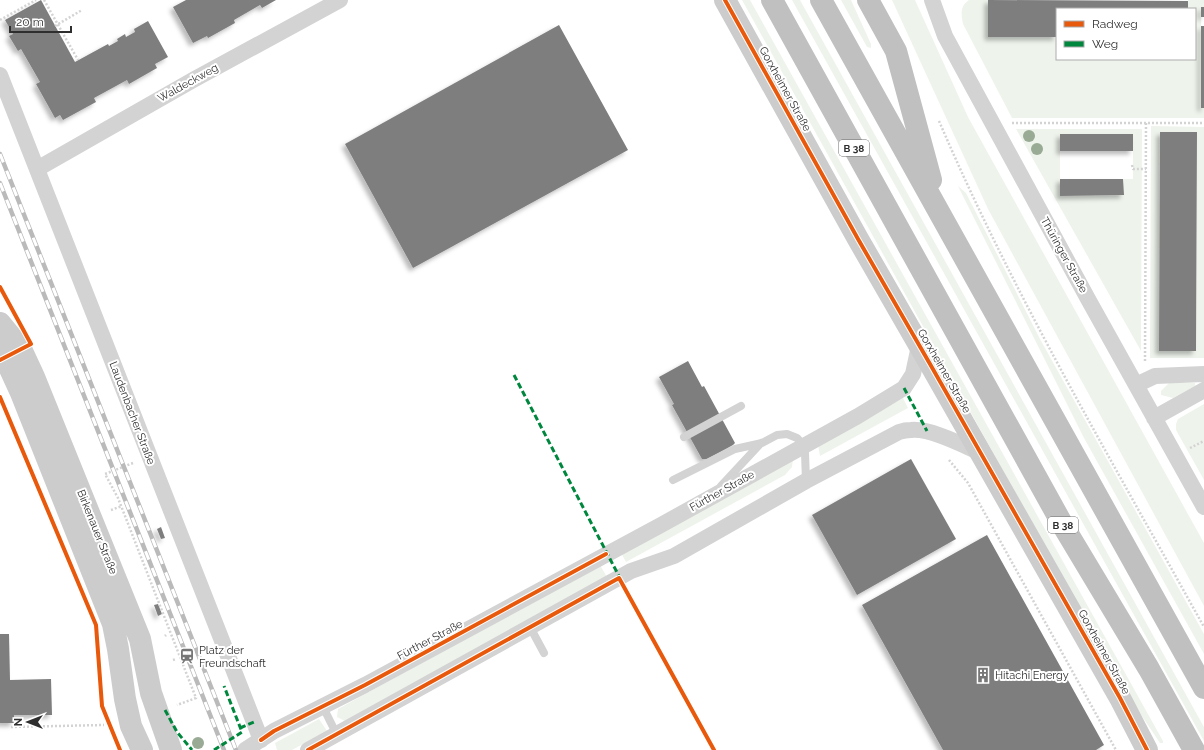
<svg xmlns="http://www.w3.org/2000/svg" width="1204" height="750" viewBox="0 0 1204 750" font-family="Raleway,sans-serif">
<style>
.green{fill:#eef4ec;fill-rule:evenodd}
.building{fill:#7e7e7e;filter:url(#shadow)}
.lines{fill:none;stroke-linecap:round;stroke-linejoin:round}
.path{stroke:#d3d3d3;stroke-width:2.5;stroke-dasharray:2 2;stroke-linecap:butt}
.lane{stroke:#d3d3d3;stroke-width:8}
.street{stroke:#d3d3d3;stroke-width:16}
.secondary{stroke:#ccc;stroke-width:22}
.highway{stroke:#c0c0c0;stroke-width:22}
.rail-casing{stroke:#bababa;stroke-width:4.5}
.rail{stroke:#fff;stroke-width:3;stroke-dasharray:9;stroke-linecap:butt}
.quiet{stroke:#00873e;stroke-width:3;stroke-dasharray:6 3;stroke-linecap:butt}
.cycleway-casing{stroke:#fff;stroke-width:6}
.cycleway{stroke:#e8590c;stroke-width:4}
.tree{fill:#99ab95}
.labels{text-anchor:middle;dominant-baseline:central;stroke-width:4;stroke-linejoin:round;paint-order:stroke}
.shield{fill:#fff;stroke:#6d6d6d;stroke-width:1}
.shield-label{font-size:10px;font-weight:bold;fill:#2e2e2e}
.street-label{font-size:11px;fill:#2e2e2e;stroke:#fff}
.poi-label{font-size:11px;fill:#2e2e2e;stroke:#fff;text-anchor:start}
</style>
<defs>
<filter id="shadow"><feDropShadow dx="-3.5" dy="3.5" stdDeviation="2" flood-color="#0004"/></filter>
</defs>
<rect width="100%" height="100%" fill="#fff"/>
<path class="green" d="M742,0H750L1163,741V743H1160L1127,694Z
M792,0H800L1204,727V741Z
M841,0H851L871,44V48L867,47Z
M892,0H915L968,117L1204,543V606L988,209Z
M969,0H1204V7H1201V108H1204V118H1012L963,24C961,14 960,6 969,0ZM988,0H1188V9H1195V59H1057V37H988Z
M1151,126L1204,127V358H1150ZM1160,132L1197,133L1196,351H1159Z
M1016,129H1142L1141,351ZM1060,134H1133V179H1123V195L1060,196Z
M958,186L966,193L1040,339L1204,634V654L1084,438Z
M1169,383H1195V386L1173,398L1161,395V391Z
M903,398L908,408L820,456L818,445Z
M1204,404V480L1176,430V424L1178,419Z
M793,459L792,467L785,475L626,562L621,553Z
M600,565L607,577L345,721L337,717L338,709Z
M319,719L327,731L292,750H277L275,743Z"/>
<path class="building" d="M41,0L75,62L108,44L109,46L118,41L117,39L125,34L126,37L135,32L134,29L148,21L168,57L155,64L157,68L129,84L127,80L94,98L96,102L63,120L60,115L55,118L36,84L40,82L21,49L18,51L9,36L13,34L5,20Z
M186,0H276L262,8L260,5L234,20L235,23L208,38L207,36L193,43L173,7Z
M988,0L1188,1V9H1057V37H988Z
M1201,7H1204V17H1201Z
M559,25L628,150L413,268L345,144Z
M1201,26H1204V108H1201Z
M1160,132H1197L1196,351H1159Z
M1060,134H1133V151H1060Z
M1060,179H1123L1124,195L1060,196Z
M688,361L702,387L704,386L735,443L733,445L707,459H702L672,405L674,404L659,377Z
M911,459L956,539L857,595L812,515Z
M161,527L165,538L161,539L157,529Z
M987,535L1104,745L1096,750H943L862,605Z
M158,604L162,614L158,616L154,605Z
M0,634H9L10,680L51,679L52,715H14V723H0Z"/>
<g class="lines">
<path class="path" d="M44,0L78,60
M0,20L36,0
M55,26L82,10
M939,121C1014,296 1112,461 1204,627
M1012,123H1204
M1132,165L1133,169H1146
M1145,361L1146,123
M1190,448L1204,441
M949,460L968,483L1116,750
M133,463L105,474L118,498L196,698L177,705
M111,510L122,506
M165,636L166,635
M173,660L176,659
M11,727L104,725"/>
<path class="lane" d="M684,437L741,406
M673,480L735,449L762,443L777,435L787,434L797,438L804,446L805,453L806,481
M721,486L761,443
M530,627L544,653
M323,707L333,727L338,733"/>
<path class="street" d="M932,0L945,36L1088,299L1204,507
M0,75L261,740
M37,169L193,80L340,0
M1136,385L1155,376L1204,374
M1154,418L1204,390
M245,750L274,731L365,685L661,525L858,416L904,388L913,374L919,346
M308,750L631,571L674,556L806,481L899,432C902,431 907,430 911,430C930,428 963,445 981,453"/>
<path class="secondary" d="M725,0L858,239L930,364L1120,698L1147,750
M0,323L21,349L34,377L140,639L151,693L171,750
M0,347L21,393L113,624L118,649L125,699L131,726L142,750"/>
<path class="highway" d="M772,0L1065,529L1149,669L1194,750
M821,0L1204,688
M868,0L896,51L931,180"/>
<g class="rail-casing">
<path id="rail" d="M0,154L236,750
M0,183L224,750"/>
</g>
<use href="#rail" class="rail"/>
<path class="quiet" d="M514,375L621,580
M904,388L927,431
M165,710L177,732L192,750
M240,728L254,722
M214,750L242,732L224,686"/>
<g class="cycleway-casing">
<path id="cycleway" d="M725,0L858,239L930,364L1120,698L1147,750
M0,287L31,344L0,360
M0,397L96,625L102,706L120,750
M261,740L274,731L365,685L606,554
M308,750L619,578L714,750"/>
</g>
<use href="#cycleway" class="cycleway"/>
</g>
<g class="tree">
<circle cx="1029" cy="136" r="6"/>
<circle cx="1037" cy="149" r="6"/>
<circle cx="198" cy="743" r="6"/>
</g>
<defs>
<g id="station-bare" transform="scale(1.2)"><path d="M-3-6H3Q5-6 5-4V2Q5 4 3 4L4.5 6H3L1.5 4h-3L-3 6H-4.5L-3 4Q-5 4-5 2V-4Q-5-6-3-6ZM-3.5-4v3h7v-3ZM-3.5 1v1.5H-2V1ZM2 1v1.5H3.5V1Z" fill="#777" stroke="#fff" stroke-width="2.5" paint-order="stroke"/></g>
<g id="building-bare" transform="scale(1.2)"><path d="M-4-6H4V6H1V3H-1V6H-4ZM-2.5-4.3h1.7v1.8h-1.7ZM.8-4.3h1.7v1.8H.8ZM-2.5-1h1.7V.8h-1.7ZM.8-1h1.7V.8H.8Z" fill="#777" stroke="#fff" stroke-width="2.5" paint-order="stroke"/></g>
</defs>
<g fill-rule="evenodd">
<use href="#station-bare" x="187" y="656"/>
<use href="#building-bare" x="983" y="675"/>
</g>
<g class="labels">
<g class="shield">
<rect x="839" y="140" width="30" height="16" rx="3"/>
<rect x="1048" y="517" width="30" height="16" rx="3"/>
</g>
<g class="shield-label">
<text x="854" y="148">B 38</text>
<text x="1063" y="525">B 38</text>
</g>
<g class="street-label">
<text transform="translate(188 83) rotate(-29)">Waldeckweg</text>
<text transform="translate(785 89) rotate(61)">Gorxheimer Straße</text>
<text transform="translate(1064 255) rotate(61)">Thüringer Straße</text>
<text transform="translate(944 371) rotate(60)">Gorxheimer Straße</text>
<text transform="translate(132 413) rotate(69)">Laudenbacher Straße</text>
<text transform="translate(722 491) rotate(-29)">Fürther Straße</text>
<text transform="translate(97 532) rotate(68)">Birkenauer Straße</text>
<text transform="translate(430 640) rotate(-28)">Fürther Straße</text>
<text transform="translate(1104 652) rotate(61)">Gorxheimer Straße</text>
</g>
<g class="poi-label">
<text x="199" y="650">Platz der<tspan x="199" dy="13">Freundschaft</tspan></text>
<text x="995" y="675">Hitachi Energy</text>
</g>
</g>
<rect x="1056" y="8" width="140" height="52" fill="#ffffff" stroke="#ababab"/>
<rect x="1064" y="21" width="20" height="6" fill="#e8590c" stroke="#ababab"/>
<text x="1092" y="28" font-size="12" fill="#2e2e2e">Radweg</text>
<rect x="1064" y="41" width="20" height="6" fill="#00873e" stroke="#ababab"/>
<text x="1092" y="48" font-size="12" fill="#2e2e2e">Weg</text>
<g transform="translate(28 722) rotate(270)" stroke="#ffffff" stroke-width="3" paint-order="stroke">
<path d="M0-3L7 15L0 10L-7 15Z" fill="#2e2e2e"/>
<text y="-6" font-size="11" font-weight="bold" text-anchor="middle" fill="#2e2e2e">N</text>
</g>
<path d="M10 26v6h61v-6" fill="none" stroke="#2e2e2e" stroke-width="2"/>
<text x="16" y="26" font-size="12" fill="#2e2e2e" stroke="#ffffff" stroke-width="3" paint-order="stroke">20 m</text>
</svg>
